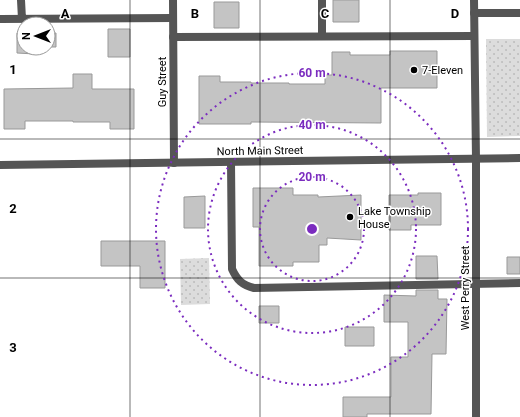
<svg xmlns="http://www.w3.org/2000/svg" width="520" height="417" viewBox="0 0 520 417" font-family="Roboto,sans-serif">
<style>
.park{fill:url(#park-dots)}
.building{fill:#c4c4c4;stroke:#999}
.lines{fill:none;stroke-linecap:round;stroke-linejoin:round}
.service{stroke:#555;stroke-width:8}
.minor{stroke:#555;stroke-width:8}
.tertiary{stroke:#555;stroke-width:8}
.grid{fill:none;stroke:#000;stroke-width:1;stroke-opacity:0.55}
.ring{fill:none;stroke:#7b2cbf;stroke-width:2;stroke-dasharray:2 4}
.poi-dot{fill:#000;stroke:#fff;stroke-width:1.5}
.labels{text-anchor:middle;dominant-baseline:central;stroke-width:3;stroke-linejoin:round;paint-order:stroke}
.poi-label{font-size:11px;fill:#000;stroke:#fff;text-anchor:start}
.street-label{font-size:11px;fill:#000;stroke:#fff}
.grid-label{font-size:13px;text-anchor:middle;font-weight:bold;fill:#000;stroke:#fff;stroke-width:3;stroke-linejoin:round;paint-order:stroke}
.centre{fill:#7b2cbf;stroke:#fff;stroke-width:2}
.ring-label{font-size:12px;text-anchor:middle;font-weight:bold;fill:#7b2cbf;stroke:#fff;stroke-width:3;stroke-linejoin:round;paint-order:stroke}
</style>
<defs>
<pattern id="park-dots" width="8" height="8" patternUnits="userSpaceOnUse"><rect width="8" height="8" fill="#dcdcdc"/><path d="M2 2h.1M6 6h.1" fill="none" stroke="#bbb" stroke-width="1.8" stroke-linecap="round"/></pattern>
</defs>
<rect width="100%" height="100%" fill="#fff"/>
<path class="park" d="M486,39H520V136L487,137Z
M209,258L210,304L181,305L180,259Z"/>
<path class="building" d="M333,0H359V22H333Z
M214,2H239V28H214Z
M108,29H130V57H108Z
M17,33H24V48H35V54L17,53Z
M48,33H56V47H48Z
M390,51H437V88H381V123L251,122V124H199V76H220V82H251V83H289V84H325V75H332V52H350V55H390Z
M73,74H92V89H134V129H110V122H73V121H25V129H4V89L73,88Z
M253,188H293V195H318V197L361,195V240L327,238V245H319V262H293V266H259V227H253Z
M418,193H441V225H411V230H389V195H418Z
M205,196V228H184V197Z
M101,241H165V288H140V266H101Z
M416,256H437L438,279H416Z
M507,257H520V274H507Z
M416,290H438V299H447L446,354H432L431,414H367V417H343V397H391V357H408V322H384V295L416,296Z
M259,306H279V323H259Z
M345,327H374V346H345Z"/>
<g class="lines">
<path class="service" d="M21,0L22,19
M322,0V36
M474,13H520
M0,19L173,18
M173,37L474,36
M231,162L232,269C237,280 242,285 254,288L520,283"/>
<path class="minor" d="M173,0L174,163
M474,0L476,159V417"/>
<path class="tertiary" d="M0,165L520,158"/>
</g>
<path class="grid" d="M130,0V417M260,0V417M390,0V417M0,139H520M0,278H520"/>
<g class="ring">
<circle cx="312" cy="229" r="52"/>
<circle cx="312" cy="229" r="104"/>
<circle cx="312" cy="229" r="156"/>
</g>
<g class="poi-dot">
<circle cx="414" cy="70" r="4"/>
<circle cx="350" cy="217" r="4"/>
</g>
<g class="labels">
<g class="poi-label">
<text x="422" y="70">7-Eleven</text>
<text x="358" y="211">Lake Township<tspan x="358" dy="13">House</tspan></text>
</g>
<g class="street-label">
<text transform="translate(162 82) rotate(-90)">Guy Street</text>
<text transform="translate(260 151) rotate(-1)">North Main Street</text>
<text transform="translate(465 288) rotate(-90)">West Perry Street</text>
</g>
</g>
<g class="grid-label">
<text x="65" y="18">A</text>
<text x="195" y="18">B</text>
<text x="325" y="18">C</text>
<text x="455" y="18">D</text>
<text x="13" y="74">1</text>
<text x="13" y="213">2</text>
<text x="13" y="352">3</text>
</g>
<circle cx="312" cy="229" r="6" class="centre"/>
<g class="ring-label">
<text x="312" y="77">60 m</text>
<text x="312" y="129">40 m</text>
<text x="312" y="181">20 m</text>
</g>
<g transform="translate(36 36) rotate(270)"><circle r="19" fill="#ffffff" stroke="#999999"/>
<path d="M0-3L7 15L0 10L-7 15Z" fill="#000000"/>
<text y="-6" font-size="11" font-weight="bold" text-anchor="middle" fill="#000000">N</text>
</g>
</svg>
